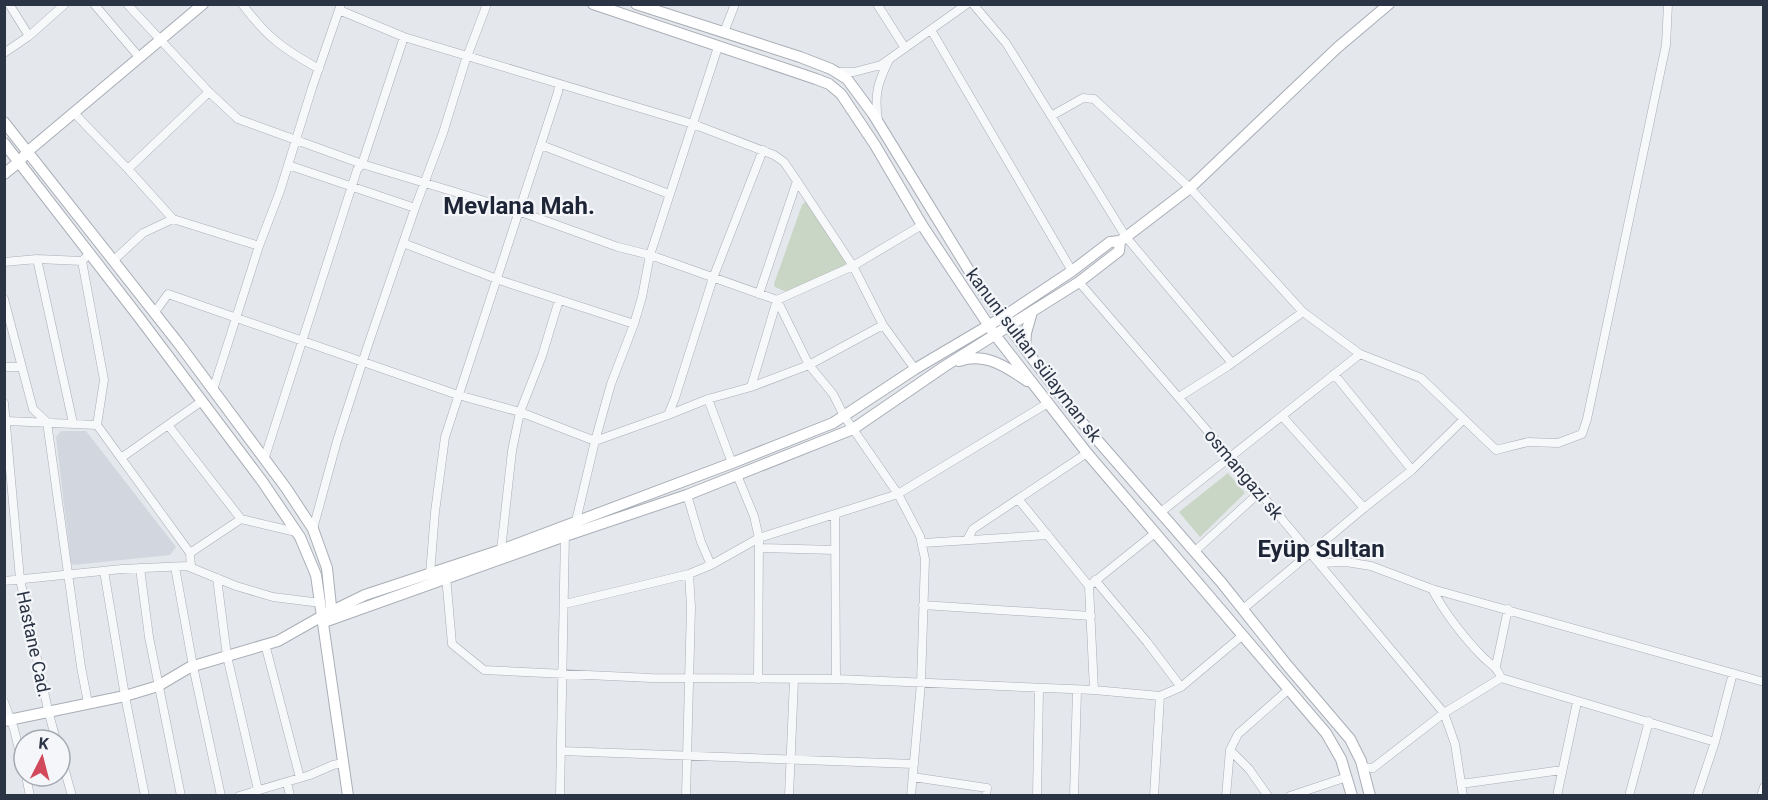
<svg xmlns="http://www.w3.org/2000/svg" width="1768" height="800" viewBox="0 0 1768 800" font-family="Roboto,sans-serif">
<style>
.built{fill:#d2d6de}
.green{fill:#c9d6c5}
.lines{fill:none;stroke-linecap:round;stroke-linejoin:round}
.street-casing{stroke:#a9aeb7;stroke-width:9}
.secondary-casing{stroke:#a9aeb7;stroke-width:12}
.street{stroke:#f7f8fa;stroke-width:8}
.secondary{stroke:#fff;stroke-width:10}
.labels{text-anchor:middle;dominant-baseline:central;stroke-width:4.5;stroke-linejoin:round;paint-order:stroke}
.street-label{font-size:18px;fill:#2b3445;stroke:#f4f6f9}
.district-label{font-size:24px;font-weight:bold;fill:#1d2536;stroke:#f4f6f9}
</style>
<rect width="100%" height="100%" fill="#e4e7ec"/>
<path class="built" d="M61,431H86L176,547L170,555L73,565L71,563L56,437Z"/>
<path class="green" d="M807,200L849,263L791,294L775,287L774,284L802,205Z
M1228,473L1245,493L1200,537L1179,512Z"/>
<g class="lines">
<g class="street-casing">
<path id="street" d="M9,4L29,36
M94,4L139,57
M127,4L209,92L238,119L362,164L518,211L618,247L650,255L777,300L809,365L833,394L844,416L898,494L920,536L925,559L921,683L911,796
M242,4C268,38 282,48 319,69
M877,4L905,48
M973,4L1006,43L1126,237L1232,363
M339,10L404,37L693,124L774,155L784,162L797,181L853,266L883,325L915,369
M931,30L1072,271
M724,32L735,4
M4,53L29,36L65,4
M837,72H854L881,65L967,4
M74,113L128,169L173,219L259,246
M1053,115L1083,98L1094,99L1190,188L1303,312L1360,354L1421,378L1496,450L1528,442L1558,443L1582,434L1587,419L1666,45L1668,4
M878,120C874,94 878,82 889,60
M541,145L669,194
M288,165L415,208
M128,169L209,92
M403,243L502,281L634,324
M37,259L73,423
M114,260L143,233L173,219
M82,261L104,380L97,425L190,553L191,567
M4,262L37,259L82,261L85,258
M1079,282L1230,457L1444,713L1455,744L1463,796
M759,294L797,181
M4,299L33,409L47,422L81,667L88,703
M155,312L168,294L458,395L520,412L595,441L668,415L675,398L713,278L763,150
M4,367H21
M1334,374L1412,470
M751,387L809,365L883,325
M213,390L259,246L280,191L312,88L341,4
M1179,397L1228,366L1303,312
M708,399L732,463
M4,403L20,579L48,710L56,740
M668,415L708,399L751,387L777,300L853,266L922,225
M7,421L97,425
M168,425L241,519
M265,457L357,170L362,164L404,37
M121,458L202,401
M737,475L754,516L759,538L758,679
M687,495L701,542L711,565
M1019,500L1089,586
M1364,508L1412,470L1464,419
M1161,512L1360,354
M835,514L836,679
M576,521L595,441L611,384L634,324L642,297L650,255L718,47
M313,529L337,441L367,348L415,208L443,133L465,62L487,4
M967,540L973,529L1087,453
M923,543L1048,535
M759,548L835,550
M501,550L512,451L520,412L542,356L559,300
M1195,551L1260,492
M190,553L241,519L296,532
M1319,563L1346,562L1371,566L1432,589L1764,682
M175,567L193,666L221,796
M140,568L149,637L181,796
M104,571L125,696L145,796
M430,574L435,512L445,437L558,92L559,84
M446,576L452,644L484,670L651,678L836,679L1094,690L1160,696
M217,578L227,656L258,790
M1095,580L1147,642L1181,687
M4,581L122,569L187,566L236,586L273,597L321,603
M1432,589C1444,612 1465,639 1483,657C1492,666 1496,665 1501,678
M565,604L689,574L711,565L759,538L898,494L1048,403
M923,605L1091,616
M1243,609L1364,508L1282,416
M265,644L300,778
M1496,666L1508,609
M1094,690L1089,586L1155,533
M4,702L14,729L24,770
M561,751L914,764
M60,753L72,796
M1362,767L1373,768L1444,713L1501,678L1715,742
M26,776L30,796
M913,777L987,788L986,796
M287,782L290,796
M1461,784L1562,770
M239,796L310,775L333,765L343,763
M560,796L565,533
M686,796L691,607L689,574
M789,796L794,680
M1037,796L1039,689
M1074,796L1077,690
M1154,796L1160,696L1181,687L1243,635
M1226,796L1230,750
M1268,796L1249,769L1230,750L1238,734L1288,690
M1290,796L1347,777
M1557,796L1577,702
M1629,796L1649,721
M1697,796L1715,742L1733,673
M1761,796L1764,787"/>
</g>
<g class="secondary-casing">
<path id="secondary" d="M593,4L816,79L829,84L841,94L875,145L922,225L995,335L1087,453L1326,733L1341,759L1352,796
M636,4L800,57L831,69L847,79L873,114L976,282L1032,358L1079,419L1221,582L1287,665L1350,739L1361,761L1370,796
M4,122L179,344L286,488L313,529L327,568L332,616
M4,143L138,316L262,481L300,537L316,575L348,796
M4,174L20,161L27,152L203,4
M1025,348L1026,333L1032,312
M959,361C985,352 1007,367 1027,381
M324,622L565,536L687,495L853,429L945,366L1079,282L1119,251L1120,241
M4,721L125,696L158,686L190,667L278,641L324,615L365,595L501,550L732,463L833,423L915,369L1003,317L1072,271L1110,242L1120,241L1126,237L1190,188L1337,48L1389,4"/>
</g>
<use href="#street" class="street"/>
<use href="#secondary" class="secondary"/>
</g>
<g class="labels">
<g class="street-label">
<text transform="translate(1034 355) rotate(53)">kanuni sultan sülayman sk</text>
<text transform="translate(1244 474) rotate(50)">osmangazi sk</text>
<text transform="translate(34 644) rotate(78)">Hastane Cad.</text>
</g>
<g class="district-label">
<text x="519" y="206">Mevlana Mah.</text>
<text x="1321" y="549">Eyüp Sultan</text>
</g>
</g>
<rect width="1768" height="800" fill="none" stroke="#2b3445" stroke-width="12"/>
<g transform="translate(42 758) rotate(6)"><circle r="28" fill="#f4f6f9" stroke="#a4a8b1" stroke-width="1.5"/>
<path d="M0-4.5L10 22L0 15L-10 22Z" fill="#d1495b"/>
<text y="-9" font-size="16" font-weight="bold" text-anchor="middle" fill="#2b3445">K</text>
</g>
</svg>
